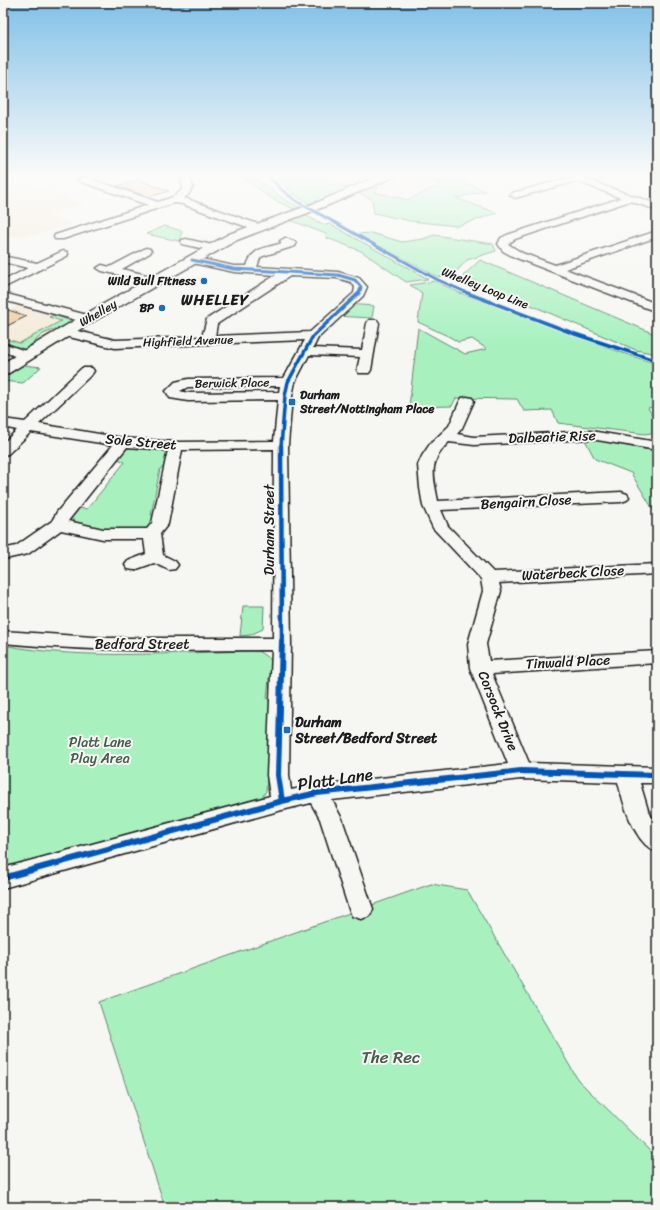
<svg xmlns="http://www.w3.org/2000/svg" width="660" height="1210" viewBox="0 0 660 1210" font-family="Sriracha,sans-serif">
<style>
.built{fill:#f4ebda}
.green{fill:#a8f1bf;stroke:#62866e}
.building{fill:#f1d0a2;stroke:#1c1c1c}
.lines{fill:none;stroke-linecap:round;stroke-linejoin:round}
.minor-casing{stroke:#1c1c1c;stroke-width:3}
.secondary-casing{stroke:#1c1c1c;stroke-width:3}
.minor{fill:#f6f6f2;fill-rule:evenodd}
.secondary{fill:#f6f6f2;fill-rule:evenodd}
.cycleway-far3-casing{stroke:#f6f6f2;stroke-width:4.5}
.cycleway-far2-casing{stroke:#f6f6f2;stroke-width:5.5}
.cycleway-far1-casing{stroke:#f6f6f2;stroke-width:7}
.cycleway-casing{stroke:#f6f6f2;stroke-width:8}
.cycleway-far3{stroke:#0057b8;stroke-width:3}
.cycleway-far2{stroke:#0057b8;stroke-width:3.5}
.cycleway-far1{stroke:#0057b8;stroke-width:4.5}
.cycleway{stroke:#0057b8;stroke-width:6}
.poi-dot{fill:#1f6fb2;stroke:#f6f6f2;stroke-width:1.5}
.labels{text-anchor:middle;dominant-baseline:central;stroke-width:4;stroke-linejoin:round;paint-order:stroke}
.far-poi-label{font-size:12px;font-weight:bold;fill:#1c1c1c;stroke:#f6f6f2;text-anchor:end}
.far-street-label{font-size:12px;fill:#1c1c1c;stroke:#f6f6f2}
.street-label{font-size:14px;fill:#1c1c1c;stroke:#f6f6f2}
.poi-label{font-size:14px;font-weight:bold;fill:#1c1c1c;stroke:#f6f6f2;text-anchor:start}
.park-label{font-size:14px;fill:#465c4d;stroke:#f6f6f2}
.far-district-label{font-size:15px;font-weight:bold;letter-spacing:1px;fill:#1c1c1c;stroke:#f6f6f2}
.near-street-label{font-size:17px;fill:#1c1c1c;stroke:#f6f6f2}
.near-park-label{font-size:17px;fill:#465c4d;stroke:#f6f6f2}
</style>
<rect width="100%" height="100%" fill="#f6f6f2"/>
<filter id="ink" filterUnits="userSpaceOnUse"><feTurbulence type="fractalNoise" baseFrequency=".025" numOctaves="2"/><feDisplacementMap in="SourceGraphic" scale="8" xChannelSelector="R" yChannelSelector="G"/><feConvolveMatrix kernelMatrix="1 2 1 2 8 2 1 2 1" color-interpolation-filters="sRGB"/></filter>
<g filter="url(#ink)">
<path class="built" d="M3,174H5L85,204L49,215L71,224L42,233L12,238L3,233Z
M323,174L370,175L388,174L384,176H363L358,178L362,180L361,184L351,189L328,179Z
M399,174L437,175L425,181L438,184L407,199L375,191L382,188L373,186Z
M19,305L54,315L74,322L24,351L3,343V313Z"/>
<path class="green" d="M238,174H249L285,200L301,208L296,210L272,199Z
M274,174H323L328,179L351,189L312,205C298,199 283,186 274,174Z
M437,174H447L485,191L456,198L497,213L457,226L410,221L374,213L372,199L357,193L370,186L379,188L374,192L408,200L442,184L429,181Z
M304,215L325,225L330,224L428,279L406,282L361,251L327,238L326,234L290,220Z
M165,226L182,231L180,239L182,240L179,241L146,234Z
M371,233L402,242L423,239L434,235L493,244L496,251L467,260L455,273L438,277L358,234Z
M480,260L657,335V354L636,350L463,276Z
M435,281L460,293L620,352L657,364V406L648,408L657,423V432L645,434L558,423L552,410L524,411L517,399L456,398L452,406L409,407L418,328L465,354L487,349L472,339L458,342L450,337L418,322L422,293L410,285Z
M347,304L374,306L372,318L334,316Z
M54,315L74,322L43,334L24,351L3,343V338L20,343L61,321L49,317Z
M24,365L41,367L23,383L3,381V378Z
M585,440C610,439 633,450 657,450V516L631,473L595,459Z
M130,448L161,450L168,453L165,466L160,469L151,515L155,517L156,524L148,529L132,530L105,529L77,524L70,516L76,508L87,509L125,462L118,459L126,449Z
M243,606H264L263,629L250,635L240,636Z
M3,645C86,661 174,652 258,651L270,659L276,670L269,678L267,698L273,705L266,791L259,802L3,877Z
M431,884L467,890L578,1080L657,1158V1207H165L99,1002Z"/>
<path class="building" d="M138,180L169,191L149,197L117,186Z
M8,310L27,316L3,328V313Z"/>
<g class="lines">
<g class="minor-casing">
<path id="minor" d="M87,174H101L91,179L158,202L173,197L181,191L183,187L179,174H188L193,187L188,195L184,198L261,225L262,227L257,230L253,229L182,204L174,203L63,239H55L54,237L55,235L148,205L79,181L77,179Z
M564,174H576L604,186L657,204V210L630,201L515,239L508,244L522,253L555,265L657,231V237L565,269L657,304V312L514,257L503,251L498,244L501,238L507,235L621,198L577,181L515,198L510,195L512,193L569,178Z
M285,238L295,242L296,244L295,246L263,256L260,258L257,267L338,272L359,278L367,287L363,296L318,338L313,348L362,350L367,323L369,320H377L379,323L371,370L369,373H359L357,370L360,357L309,355L295,382L292,396L288,445L291,644L289,775L291,790L317,785L508,764L470,668L468,644L483,591L481,579L433,528L423,506L420,488L418,465L422,456L430,444L449,426L460,401L462,398L467,397L472,398L474,401L462,428L457,434L474,437L591,431L657,442V450L591,439L474,445L449,442C428,462 433,475 438,501L621,492L627,494L629,497L627,500L621,502L441,510L448,526L493,572L657,564V574L499,583L501,591L486,644L489,661L657,651V663L492,674L529,763L657,767V783H640L648,810L657,826V852C635,845 623,803 618,782L521,779L332,800L342,819L373,909L370,916L361,919L352,916L349,909L320,819L311,803L282,810L3,888V868L270,796L267,775L272,650C182,651 93,652 3,643V631L108,638H273L274,449L182,450L168,524L160,534L163,555L175,561L178,565L175,569L169,570L154,563L134,570L128,569L125,565L128,561L146,554L144,539H103L61,530L28,554L5,559H3V549L16,546L52,521L57,512L113,445L31,432L8,454L3,455V443L17,430L3,427V419L25,422L82,368H92L94,371L92,374L39,424L123,438L176,442L274,441L278,400L188,401L170,398L166,391L175,382L188,379L284,378L305,340L115,348L61,335L59,332L61,329L65,328L115,340L202,337L207,319L276,275L234,272L188,262L187,260L188,258L192,257L234,266H247C253,247 264,249 282,243L280,241ZM290,276L337,278L351,282L355,287L354,293L310,332L215,336L217,324ZM280,386L279,392L188,393L180,391L188,387ZM127,447L168,450L152,523L147,529H103L68,521Z
M186,239L217,246L218,248L213,251L182,244L181,242L182,240Z
M146,248L150,249L151,251L150,253L122,269L159,278L161,280L159,282L155,283L102,271L97,268L102,265L110,267Z
M63,251L67,252L68,254L67,256L3,288V281L28,268L3,262V258L7,257L37,263Z
M3,293L91,316L93,319L91,322L87,323L3,300Z
M3,343L31,353L32,356L31,359H21L3,351Z"/>
</g>
<g class="secondary-casing">
<path id="secondary" d="M382,174H397L396,176L326,206L237,240L92,322L9,373L3,375V363L82,316L229,234L318,202Z"/>
</g>
<use href="#minor" class="minor"/>
<use href="#secondary" class="secondary"/>
<g class="cycleway-far3-casing">
<path id="cycleway-far3" d="M266,174L283,191L298,202L436,279L470,294
M192,260L234,269L338,275L355,280L361,287L359,294"/>
</g>
<g class="cycleway-far2-casing">
<path id="cycleway-far2" d="M467,293L575,334L657,361
M281,447L285,396L288,382L313,336L359,293"/>
</g>
<g class="cycleway-far1-casing">
<path id="cycleway-far1" d="M281,446L282,642"/>
</g>
<g class="cycleway-casing">
<path id="cycleway" d="M282,641L278,775L282,801
M3,878L282,801L317,793L521,771L657,775"/>
</g>
<use href="#cycleway-far3" class="cycleway-far3"/>
<use href="#cycleway-far2" class="cycleway-far2"/>
<use href="#cycleway-far1" class="cycleway-far1"/>
<use href="#cycleway" class="cycleway"/>
</g>
</g>
<linearGradient id="sky" x2="0" y2="1"><stop stop-color="#82c1e8"/><stop offset="0.51" stop-color="#fbfbf9"/><stop offset="1" stop-color="#fbfbf9" stop-opacity="0"/></linearGradient>
<rect width="660" height="344" fill="url(#sky)"/>
<g class="poi-dot">
<circle cx="204" cy="281" r="4"/>
<circle cx="162" cy="308" r="4"/>
<rect x="288" y="398" width="8" height="8" rx="2"/>
<rect x="283" y="726" width="8" height="8" rx="2"/>
</g>
<g class="labels">
<g class="far-poi-label">
<text x="196" y="281">Wild Bull Fitness</text>
<text x="154" y="308">BP</text>
<text x="300" y="395" text-anchor="start">Durham<tspan x="300" dy="14">Street/Nottingham Place</tspan></text>
</g>
<g class="far-street-label">
<text transform="translate(485 288) rotate(22)">Whelley Loop Line</text>
<text transform="translate(98 313) rotate(-30)">Whelley</text>
<text transform="translate(188 341) rotate(-2)">Highfield Avenue</text>
<text transform="translate(232 383) rotate(-1)">Berwick Place</text>
</g>
<g class="street-label">
<text transform="translate(552 437) rotate(-2)">Dalbeatie Rise</text>
<text transform="translate(141 442) rotate(5)">Sole Street</text>
<text transform="translate(526 502) rotate(-3)">Bengairn Close</text>
<text transform="translate(269 530) rotate(-90)">Durham Street</text>
<text transform="translate(573 573) rotate(-3)">Waterbeck Close</text>
<text x="142" y="644">Bedford Street</text>
<text transform="translate(568 662) rotate(-3)">Tinwald Place</text>
<text transform="translate(498 711) rotate(68)">Corsock Drive</text>
</g>
<g class="poi-label">
<text x="295" y="722">Durham<tspan x="295" dy="16">Street/Bedford Street</tspan></text>
</g>
<g class="park-label">
<text x="100" y="742">Platt Lane<tspan x="100" dy="16">Play Area</tspan></text>
</g>
<g class="far-district-label">
<text x="215" y="300">WHELLEY</text>
</g>
<g class="near-street-label">
<text transform="translate(335 779) rotate(-8)">Platt Lane</text>
</g>
<g class="near-park-label">
<text x="391" y="1057">The Rec</text>
</g>
</g>
<rect width="660" height="1210" fill="none" stroke="#f6f6f2" stroke-width="16"/>
<rect x="8" y="8" width="644" height="1194" fill="none" stroke="#1c1c1c" stroke-width="1.5" filter="url(#ink)"/>
</svg>
